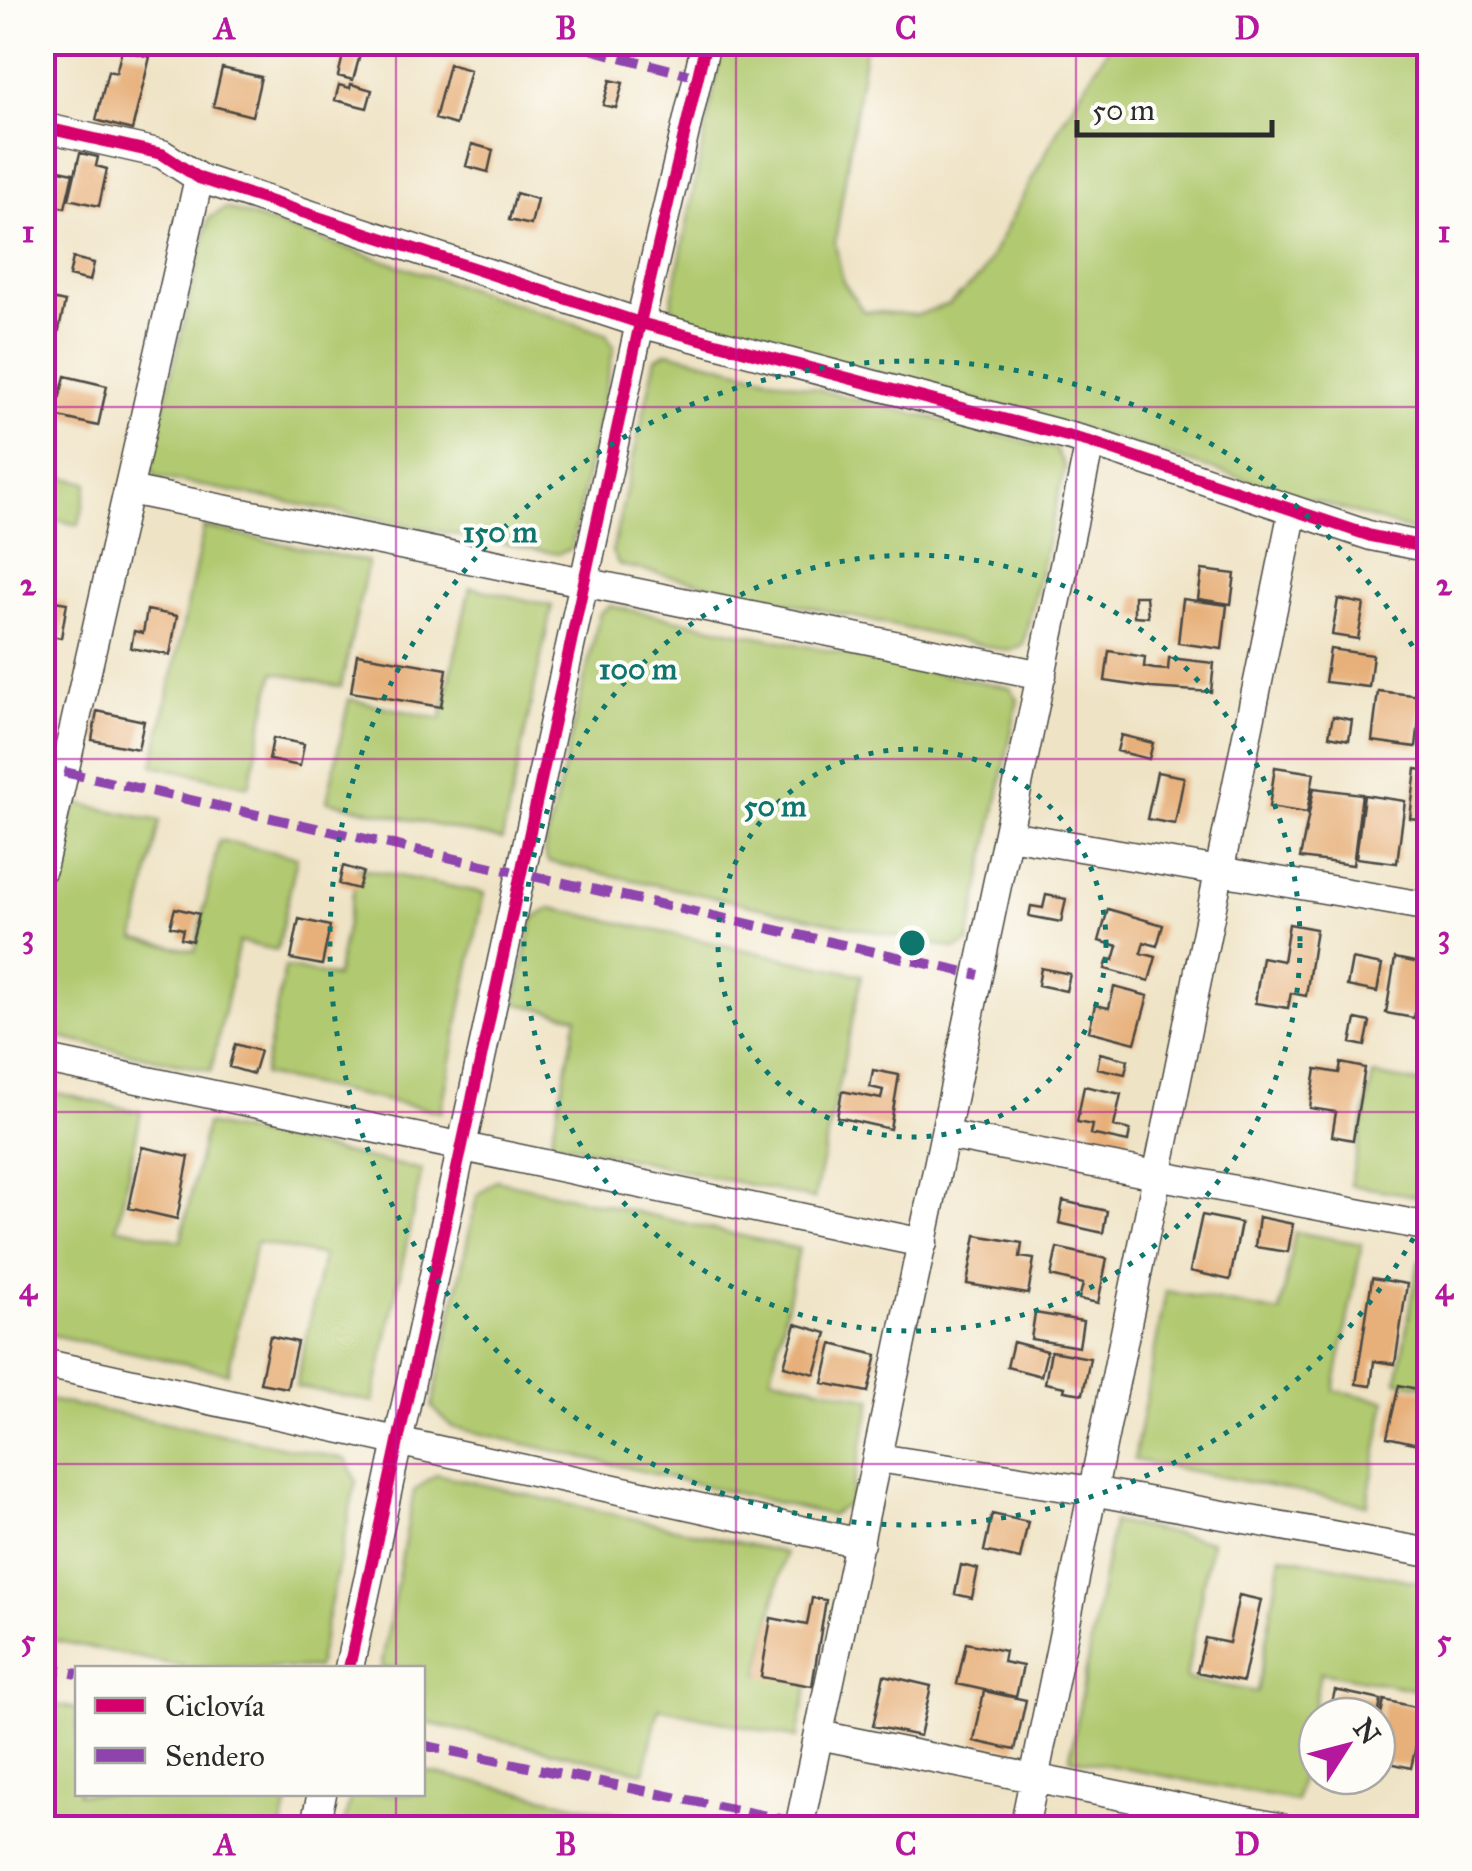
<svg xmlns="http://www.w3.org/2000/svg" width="1472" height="1871" viewBox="0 0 1472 1871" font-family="'IM FELL Great Primer',serif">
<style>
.green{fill:#b1c96f;stroke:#6e7a4d;stroke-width:2.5}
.building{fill:#e7b07a}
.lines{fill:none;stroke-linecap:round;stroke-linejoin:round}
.street-casing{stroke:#484742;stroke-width:31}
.street{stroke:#fff;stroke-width:28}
.quiet{stroke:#8e44ad;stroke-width:10;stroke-dasharray:20 10;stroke-linecap:butt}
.cycleway-casing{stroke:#fdfcf7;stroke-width:19}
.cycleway{stroke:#d6006c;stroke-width:12}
.grid{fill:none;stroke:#b5179e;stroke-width:2.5;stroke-opacity:0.55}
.ring{fill:none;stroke:#0f766e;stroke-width:5;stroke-dasharray:5 10}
.centre{fill:#0f766e;stroke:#fdfcf7;stroke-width:5}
.ring-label{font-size:30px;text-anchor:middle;font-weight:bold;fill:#0f766e;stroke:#fdfcf7;stroke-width:8;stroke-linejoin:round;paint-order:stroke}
.neatline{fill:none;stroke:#b5179e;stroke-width:4}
.grid-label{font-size:32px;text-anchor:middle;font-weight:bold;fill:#b5179e}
</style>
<rect width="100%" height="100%" fill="#fdfcf7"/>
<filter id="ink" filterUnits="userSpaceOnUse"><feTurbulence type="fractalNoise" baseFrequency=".01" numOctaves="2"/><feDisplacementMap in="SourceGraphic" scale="20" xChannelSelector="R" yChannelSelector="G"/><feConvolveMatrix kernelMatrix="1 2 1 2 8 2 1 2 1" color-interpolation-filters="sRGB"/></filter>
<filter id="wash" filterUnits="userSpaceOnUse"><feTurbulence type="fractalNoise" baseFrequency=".0048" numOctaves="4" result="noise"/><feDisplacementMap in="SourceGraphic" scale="40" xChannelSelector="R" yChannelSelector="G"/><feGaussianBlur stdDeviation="2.25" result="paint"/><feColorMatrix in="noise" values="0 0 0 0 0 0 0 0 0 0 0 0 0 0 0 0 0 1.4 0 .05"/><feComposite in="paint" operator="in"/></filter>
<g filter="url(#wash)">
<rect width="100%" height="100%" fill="#efe3c5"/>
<path class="green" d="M723,43H866L835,243L843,282L863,311L917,315L949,304L981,276L1062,122L1111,43H1429V536L1098,434L678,319L671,304Z
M226,208L606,334L614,347L571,549L558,554L156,477L150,465L209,218Z
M668,352L1055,449L1065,467L1023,645L1008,651L619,565L612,552L656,358Z
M43,473L88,483L79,525L43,517Z
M204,527L368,562L341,687L274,672L249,786L153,765Z
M470,587L552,606L502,840L327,801L349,699L441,719Z
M610,606L1011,688L1018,700L968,943L956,949L548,862L544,852L600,613Z
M75,803L160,821L135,939L195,951L219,840L297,857L277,950L239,942L211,1071L43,1034V952Z
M358,868L484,893L441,1112L263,1075L285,967L336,977Z
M551,908L862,975L814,1199L551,1141L577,1017L515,1003L533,919Z
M1373,1075L1429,1085V1198L1350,1185Z
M43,1090L141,1112L117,1227L181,1241L206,1124L422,1170L373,1402L296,1386L323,1256L256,1242L228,1373L43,1333Z
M496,1180L799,1249L771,1376L872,1399L849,1504L830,1515L452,1427L432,1407L477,1196Z
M1295,1232L1362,1244L1334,1390L1386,1401L1367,1505L1134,1460L1166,1291L1280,1313Z
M1419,1261L1429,1263V1387L1397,1381Z
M43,1399L346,1459L356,1481L317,1668H190L43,1638Z
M436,1474L785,1553L759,1674L808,1685L797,1738L659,1708L644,1772L423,1722L422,1668H381L414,1491Z
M1113,1522L1211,1541L1186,1679L1257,1692L1281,1556L1429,1584V1692L1320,1672L1296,1801L1070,1758Z
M42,1702L77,1709L78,1794H290L282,1828H43Z
M423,1771L685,1828H343L351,1794H422Z"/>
<g id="blocks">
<path class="building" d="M122,50L150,57L132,130L96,120L108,71L116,73Z
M344,51L360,55L353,80L338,76Z
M449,64L470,70L456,125L435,119Z
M222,68L261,77L252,116L213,106Z
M610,80L623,83L616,108L603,105Z
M351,84L372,90L367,108L335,100L339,85L350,88Z
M472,144L493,150L488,172L466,166Z
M80,153L98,157L96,166L107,169L99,206L69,199Z
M42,166L73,173L65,208L42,203Z
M516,193L537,199L531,225L509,220Z
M73,258L94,263L90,281L69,276Z
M42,297L65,302L57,339L42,336Z
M65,376L107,386L98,426L55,416Z
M1202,570L1235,574L1231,604L1198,599Z
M1134,596H1146L1148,617L1134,616Z
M42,599L67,603L61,638L42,634Z
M1183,599L1227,605L1222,649L1178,643Z
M1338,599L1364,604L1358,639L1332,635Z
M147,610L177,616L170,655L131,648L134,631L143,633Z
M1330,649L1373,655L1369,687L1325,682Z
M1109,651L1145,657L1144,667L1154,669L1168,670L1169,658L1214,663L1211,692L1151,688L1105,681Z
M357,654L447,669L441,707L351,692Z
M1378,691L1422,696L1416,747L1372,741Z
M97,711L144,721L138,749L92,740Z
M1333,716L1352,720L1349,740L1329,736Z
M1121,735L1153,743L1149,759L1117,751Z
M273,738L304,744L300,766L269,760Z
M1275,767L1314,773L1307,813L1269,807Z
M1416,769L1430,771V821L1410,818Z
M1157,772L1184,777L1175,824L1147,819Z
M1314,788L1362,794L1353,865L1300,858Z
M1364,795L1405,801L1397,863L1356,858Z
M343,866L363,872L358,889L339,884Z
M1046,895L1066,899L1061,922L1029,916L1031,906L1043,908Z
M175,908L199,914L192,941L181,938L183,929L170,926Z
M1108,909L1163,925L1157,946L1144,942L1141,953L1156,957L1149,981L1105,969L1108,959L1114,960L1118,946L1099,941Z
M299,919L330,926L322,965L291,959Z
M1289,924L1316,929L1306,996L1291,993L1288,1008L1255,1003L1262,957L1283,961Z
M1395,958L1424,964L1414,1018L1386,1013Z
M1352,959L1382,965L1377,992L1347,986Z
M1041,968L1070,974L1066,991L1038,985Z
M1114,987L1148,996L1135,1043L1089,1031L1095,1005L1109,1008Z
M1356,1019L1370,1022L1365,1046L1351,1043Z
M235,1044L260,1051L253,1074L229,1067Z
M1100,1053L1128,1060L1125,1074L1097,1068Z
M1341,1063L1365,1068L1353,1140L1332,1136L1336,1112L1310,1108L1316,1069L1339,1073Z
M873,1070L899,1075L890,1129L837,1117L842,1091L881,1099L883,1090L870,1087Z
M1084,1086L1121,1094L1114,1126L1130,1130L1128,1142L1090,1134L1092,1125L1077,1122Z
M142,1147L189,1157L177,1219L129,1208Z
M1063,1201L1107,1211L1103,1233L1059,1223Z
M1202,1215L1241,1223L1230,1280L1190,1271Z
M1259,1217L1293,1224L1288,1252L1255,1247Z
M976,1235L1022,1243L1020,1257L1034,1259L1028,1294L967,1284Z
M1057,1248L1107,1259L1098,1303L1079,1299L1083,1284L1051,1276Z
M1372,1278L1407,1284L1395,1364L1374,1361L1371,1386L1356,1384Z
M1035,1313L1083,1321L1079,1347L1031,1339Z
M796,1324L827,1333L815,1374L784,1366Z
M270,1336L297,1342L287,1388L260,1383Z
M1013,1342L1047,1351L1041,1376L1007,1367Z
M832,1344L877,1355L868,1392L823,1383Z
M1051,1351L1090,1358L1083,1394L1064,1391L1065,1387L1045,1383Z
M1399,1385L1430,1392V1433L1427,1446L1387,1437Z
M992,1514L1028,1522L1020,1559L984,1551Z
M961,1565L978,1569L972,1598L955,1594Z
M1239,1595L1261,1600L1243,1682L1197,1672L1205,1638L1229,1643Z
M812,1598L826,1600L812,1686L761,1677L771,1618L807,1625Z
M966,1643L1005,1651L1003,1662L1023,1666L1016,1697L957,1684Z
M884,1675L931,1686L920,1736L873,1726Z
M1335,1690L1381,1700L1378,1716H1329Z
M984,1691L1026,1700L1015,1750L974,1741Z
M1384,1700L1424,1709L1411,1768L1377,1760V1733Z
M1428,1726H1430V1773L1419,1771Z"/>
</g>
</g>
<g filter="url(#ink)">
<use href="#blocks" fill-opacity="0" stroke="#484742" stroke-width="2.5"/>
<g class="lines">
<g class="street-casing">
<path id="street" d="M42,127L162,154L199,178L640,323L1090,442L1371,536L1430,548
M129,490L1042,675
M1009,835L1430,907
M42,869L199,178
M42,1059L923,1243
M946,1135L1430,1227
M42,1363L860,1543
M878,1458L1092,1491L1430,1553
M349,1668L640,323L706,42
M819,1735L1282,1828
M314,1828L322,1794
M799,1828L1090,442
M1024,1828L1293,510"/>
</g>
<use href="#street" class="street"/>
<path class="quiet" d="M563,42L698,77
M64,772L979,975
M42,1667L78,1674
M422,1745L800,1823"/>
<g class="cycleway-casing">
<path id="cycleway" d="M42,127L162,154L199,178L640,323L1090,442L1371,536L1430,548
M349,1668L640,323L706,42"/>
</g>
<use href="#cycleway" class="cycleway"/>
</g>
</g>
<path class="grid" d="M396,42V1668M736,42V1828M1076,42V1828M42,407H1430M42,759H1430M42,1112H1430M42,1464H1430M396,1794V1828"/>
<g class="ring">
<circle cx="912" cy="943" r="194"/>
<circle cx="912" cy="943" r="388"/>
<path d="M1428 1212A582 582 0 1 1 1428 674"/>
</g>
<circle cx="912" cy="943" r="15" class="centre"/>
<g class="ring-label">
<text x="500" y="542">150 m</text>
<text x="638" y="679">100 m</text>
<text x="775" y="816">50 m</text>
</g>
<rect width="1472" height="1871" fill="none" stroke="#fdfcf7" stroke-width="110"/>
<rect x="75" y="1666" width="350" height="130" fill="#fdfcf7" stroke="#a9a8a5" stroke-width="2.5"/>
<rect x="95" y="1698" width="50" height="15" fill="#d6006c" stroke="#a9a8a5" stroke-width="2.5"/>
<text x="165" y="1716" font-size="30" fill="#2b2b2b">Ciclovía</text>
<rect x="95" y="1748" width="50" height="15" fill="#8e44ad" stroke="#a9a8a5" stroke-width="2.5"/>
<text x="165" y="1766" font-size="30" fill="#2b2b2b">Sendero</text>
<g transform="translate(1347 1746) rotate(54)"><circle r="48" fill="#fdfcf7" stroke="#a9a8a5" stroke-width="2.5"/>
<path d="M0-8L18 38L0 25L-18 38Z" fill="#b5179e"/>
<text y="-15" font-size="28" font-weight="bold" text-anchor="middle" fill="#2b2b2b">N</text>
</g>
<path d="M1077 120v15h195v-15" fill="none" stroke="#2b2b2b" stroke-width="5"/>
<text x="1092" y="120" font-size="30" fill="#2b2b2b" stroke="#fdfcf7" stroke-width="8" paint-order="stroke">50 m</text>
<rect x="55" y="55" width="1362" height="1761" class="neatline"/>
<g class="grid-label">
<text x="225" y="39">A</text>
<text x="566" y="39">B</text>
<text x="906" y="39">C</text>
<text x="1247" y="39">D</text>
<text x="28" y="242">1</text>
<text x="1444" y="242">1</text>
<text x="28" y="595">2</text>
<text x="1444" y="595">2</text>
<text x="28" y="947">3</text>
<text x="1444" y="947">3</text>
<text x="28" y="1299">4</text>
<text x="1444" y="1299">4</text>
<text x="28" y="1651">5</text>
<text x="1444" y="1651">5</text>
<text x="225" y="1855">A</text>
<text x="566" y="1855">B</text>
<text x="906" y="1855">C</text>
<text x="1247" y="1855">D</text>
</g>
</svg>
